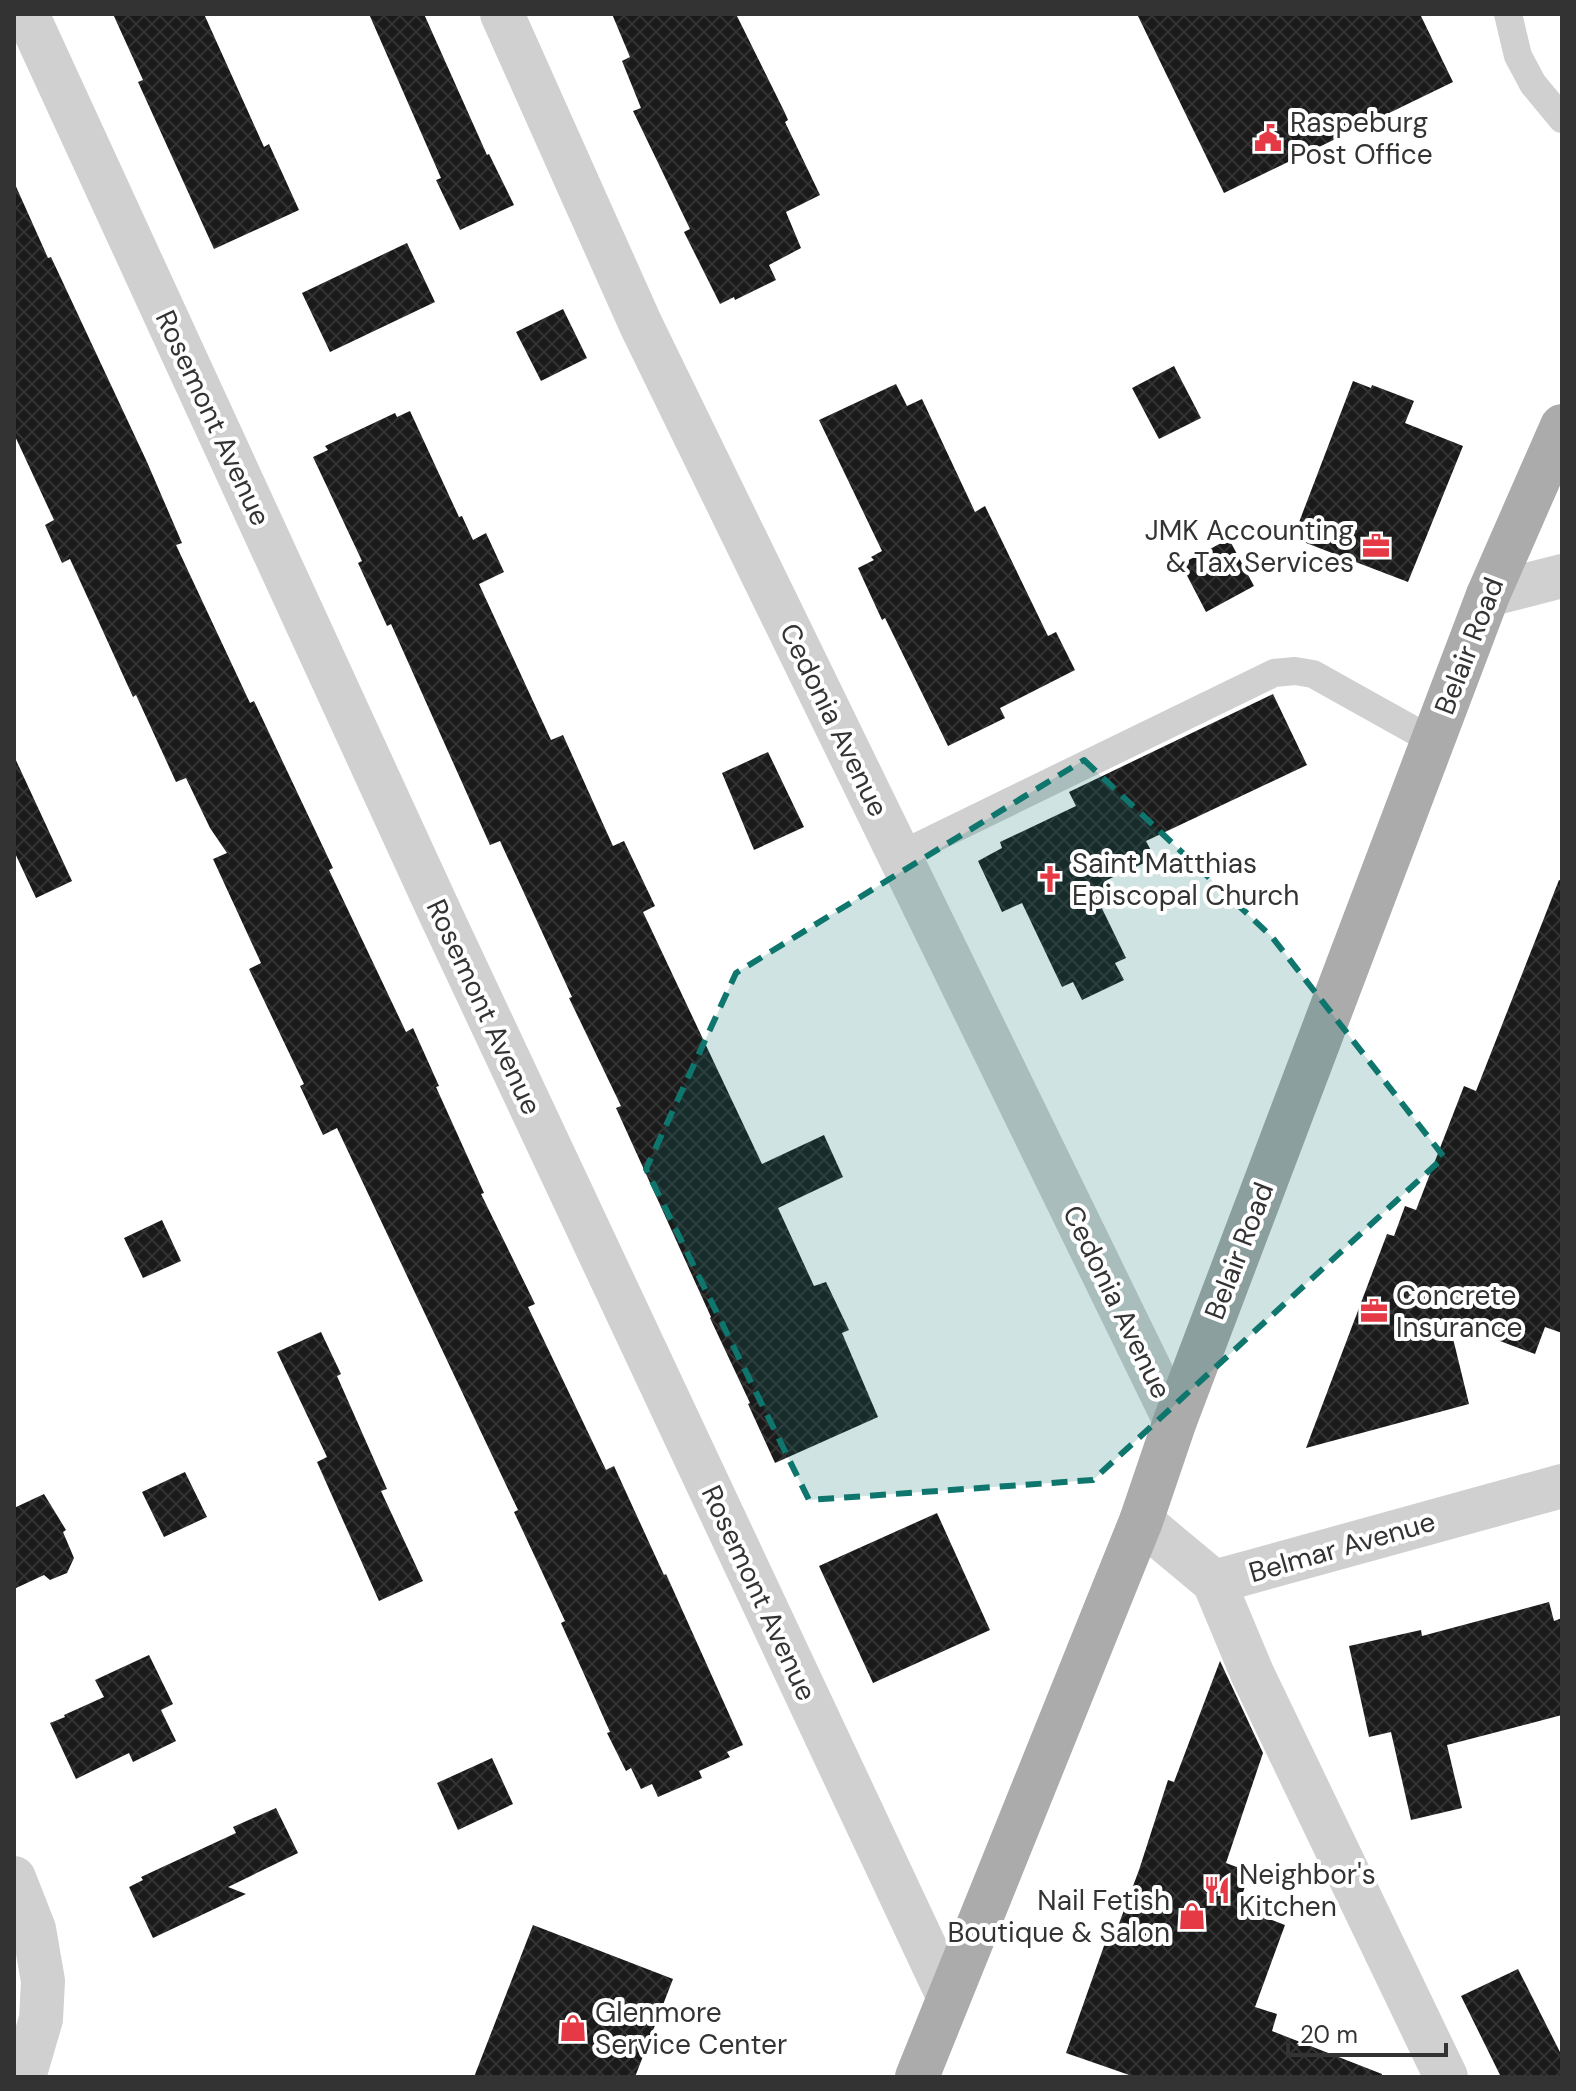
<svg xmlns="http://www.w3.org/2000/svg" width="1576" height="2091" viewBox="0 0 1576 2091" font-family="'DM Sans',sans-serif">
<style>
.building{fill:url(#building-cross-hatch)}
.lines{fill:none;stroke-linecap:round;stroke-linejoin:round}
.lane{stroke:#d0d0d0;stroke-width:28}
.street{stroke:#d0d0d0;stroke-width:44}
.primary{stroke:#ababab;stroke-width:44}
.marked{fill:#0f766e;fill-opacity:0.2;stroke:#0f766e;stroke-width:6;stroke-dasharray:16 10;stroke-linejoin:round}
.labels{text-anchor:middle;dominant-baseline:central;stroke-width:8;stroke-linejoin:round;paint-order:stroke}
.poi-label{font-size:28px;fill:#333;stroke:#fff;text-anchor:start}
.street-label{font-size:28px;fill:#333;stroke:#fff}
</style>
<defs>
<pattern id="building-cross-hatch" width="8" height="8" patternUnits="userSpaceOnUse" patternTransform="scale(2)"><rect width="8" height="8" fill="#1a1a1a"/><path d="M0 0l8 8M0 8l8-8" fill="none" stroke="#333"/></pattern>
</defs>
<rect width="100%" height="100%" fill="#fff"/>
<path class="building" d="M113,14H204L264,147L269,144L299,210L214,249L138,82L143,80Z
M369,14H424L487,155L489,154L514,205L460,230L436,180L441,178Z
M612,14H736L785,113L788,120L785,122L820,195L786,212L801,248L769,265L776,280L735,300L734,297L720,304L684,232L690,229L633,111L641,108L622,61L630,57Z
M1137,14H1420L1453,82L1224,193Z
M14,182L48,258L51,257L147,462L182,543L176,545L250,703L254,701L298,794L333,868L329,870L406,1032L413,1028L439,1086L436,1087L484,1193L481,1194L535,1304L528,1307L606,1470L614,1466L664,1575L666,1574L743,1745L727,1752L730,1757L699,1771L702,1778L658,1797L652,1784L641,1789L631,1768L626,1771L607,1733L610,1732L561,1623L565,1621L514,1512L518,1510L426,1316L337,1128L323,1135L300,1086L304,1084L249,969L261,963L213,859L227,853L210,828L186,778L176,782L136,695L133,697L70,559L62,563L45,525L54,520L14,434Z
M407,243L435,302L330,352L302,293Z
M563,309L587,358L541,381L516,332Z
M1174,366L1201,418L1159,439L1132,388Z
M1353,381L1371,388L1372,385L1414,401L1405,423L1463,446L1408,582L1293,538Z
M896,384L907,406L922,399L975,512L985,506L1048,636L1056,632L1075,670L1000,708L1005,718L948,746L885,618L882,620L858,568L874,560L871,557L882,551L819,420Z
M410,411L459,517L462,516L473,540L486,533L504,572L479,584L551,740L563,735L613,846L624,841L655,906L643,912L762,1164L824,1135L843,1177L778,1208L814,1286L826,1282L849,1330L842,1333L878,1417L775,1463L748,1404L750,1403L710,1318L711,1317L616,1108L621,1106L569,998L572,997L500,841L490,845L391,624L387,626L358,563L362,561L313,457L328,450L325,446L395,413L397,417Z
M1229,539L1254,586L1206,612L1181,564Z
M1273,694L1307,765L1146,841L1155,858L1107,880L1110,886L1095,894L1126,958L1115,963L1124,980L1082,1000L1073,982L1062,987L1022,903L1002,912L978,861L1002,848L1000,842L1076,806L1069,792Z
M768,752L804,827L754,850L722,773Z
M14,756L72,881L36,898L14,851Z
M1559,880L1562,881V1333L1545,1327L1535,1354L1449,1322L1469,1404L1306,1448L1387,1234L1394,1236L1405,1206L1416,1210L1464,1086L1476,1091Z
M162,1220L181,1261L143,1278L124,1238Z
M321,1332L341,1374L337,1376L387,1489L381,1491L423,1581L379,1601L317,1462L327,1457L277,1352Z
M185,1472L207,1517L164,1537L142,1492Z
M44,1494L66,1530L63,1532L74,1558L67,1573L50,1580L44,1575L14,1589V1508Z
M937,1513L990,1630L873,1683L819,1566Z
M1549,1602L1554,1621L1562,1618V1715L1447,1745L1462,1808L1411,1820L1391,1732L1369,1737L1349,1646L1421,1630L1422,1636Z
M149,1655L173,1704L161,1710L176,1741L133,1762L129,1753L76,1779L50,1723L65,1717L64,1715L104,1697L95,1680Z
M1220,1661L1263,1753L1226,1863L1250,1872L1238,1907L1285,1925L1255,2007L1277,2014L1272,2031L1382,2074V2077H1135L1066,2053L1105,1943L1111,1945L1139,1870L1168,1780L1174,1782Z
M492,1758L513,1804L458,1830L437,1783Z
M276,1808L298,1853L228,1887L246,1894L153,1938L129,1887L143,1880L141,1877L236,1833L233,1827Z
M533,1925L673,1979L635,2077H474Z
M1518,1969L1562,2056V2077H1501L1461,1996Z"/>
<g class="lines">
<path class="lane" d="M1508,14L1518,56L1533,84L1562,119
M900,855L1274,673L1295,671L1313,674L1433,741"/>
<path class="street" d="M27,14L440,913L948,1996
M502,14L641,325L1175,1421
M1488,595L1562,576
M1141,1521L1214,1582L1252,1673L1446,2077
M1214,1582L1562,1486
M14,1878L34,1929L43,1981L41,2019L24,2077"/>
<path class="primary" d="M917,2077L1141,1521L1175,1421L1488,595L1562,426"/>
</g>
<path class="marked" d="M1084,760L1272,937L1444,1157L1093,1480L809,1500L646,1169L736,973Z"/>
<defs>
<g id="civic-bare" transform="scale(2.16)"><path d="M-.6-6.5H3V-4.5H.6V-3L4-1V1h2V6H-6V1h2V-1L-.6-3ZM-1.2 2.5V6h2.4V2.5Z" fill="#e63946" stroke="#fff" stroke-width="2.5" paint-order="stroke"/></g>
<g id="office-bare" transform="scale(2.16)"><path d="M-6-3h4V-5.5h4V-3h4V5H-6ZM-1-4.5V-3h2v-1.5ZM-6 0V1H6V0Z" fill="#e63946" stroke="#fff" stroke-width="2.5" paint-order="stroke"/></g>
<g id="church-bare" transform="scale(2.16)"><path d="M-1.2-6h2.4v3.5h3.3v2.4h-3.3V6h-2.4V-.1h-3.3v-2.4h3.3Z" fill="#e63946" stroke="#fff" stroke-width="2.5" paint-order="stroke"/></g>
<g id="restaurant-bare" transform="scale(2.16)"><path d="M-5-6h1v4h1v-4h1v4h1v-4h1v5L-1.5 .5V6h-2V.5L-5-1ZM5-6V6H3V1.5H1.5Q1.5-4 5-6Z" fill="#e63946" stroke="#fff" stroke-width="2.5" paint-order="stroke"/></g>
<g id="shop-bare" transform="scale(2.16)"><path d="M-5-2.5h2.3a2.7 3.5 0 0 1 5.4 0H5L5.5 6h-11ZM-1.5-2.5h3a1.5 2.3 0 0 0-3 0Z" fill="#e63946" stroke="#fff" stroke-width="2.5" paint-order="stroke"/></g>
</defs>
<g fill-rule="evenodd">
<use href="#civic-bare" x="1268" y="138"/>
<use href="#office-bare" x="1376" y="546"/>
<use href="#church-bare" x="1050" y="879"/>
<use href="#office-bare" x="1374" y="1311"/>
<use href="#restaurant-bare" x="1217" y="1890"/>
<use href="#shop-bare" x="1192" y="1916"/>
<use href="#shop-bare" x="573" y="2028"/>
</g>
<g class="labels">
<g class="poi-label">
<text x="1290" y="122">Raspeburg<tspan x="1290" dy="32">Post Office</tspan></text>
<text x="1354" y="530" text-anchor="end">JMK Accounting<tspan x="1354" dy="32">&amp; Tax Services</tspan></text>
<text x="1072" y="863">Saint Matthias<tspan x="1072" dy="32">Episcopal Church</tspan></text>
<text x="1396" y="1295">Concrete<tspan x="1396" dy="32">Insurance</tspan></text>
<text x="1239" y="1874">Neighbor's<tspan x="1239" dy="32">Kitchen</tspan></text>
<text x="1170" y="1900" text-anchor="end">Nail Fetish<tspan x="1170" dy="32">Boutique &amp; Salon</tspan></text>
<text x="595" y="2012">Glenmore<tspan x="595" dy="32">Service Center</tspan></text>
</g>
<g class="street-label">
<text transform="translate(213 418) rotate(65)">Rosemont Avenue</text>
<text transform="translate(1469 646) rotate(-69)">Belair Road</text>
<text transform="translate(834 720) rotate(64)">Cedonia Avenue</text>
<text transform="translate(484 1007) rotate(65)">Rosemont Avenue</text>
<text transform="translate(1239 1251) rotate(-69)">Belair Road</text>
<text transform="translate(1117 1302) rotate(64)">Cedonia Avenue</text>
<text transform="translate(1342 1547) rotate(-16)">Belmar Avenue</text>
<text transform="translate(759 1593) rotate(65)">Rosemont Avenue</text>
</g>
</g>
<rect width="1576" height="2091" fill="none" stroke="#333333" stroke-width="32"/>
<path d="M1288 2043v12h158v-12" fill="none" stroke="#333333" stroke-width="4"/>
<text x="1300" y="2043" font-size="24" fill="#333333" stroke="#ffffff" stroke-width="6" paint-order="stroke">20 m</text>
</svg>
